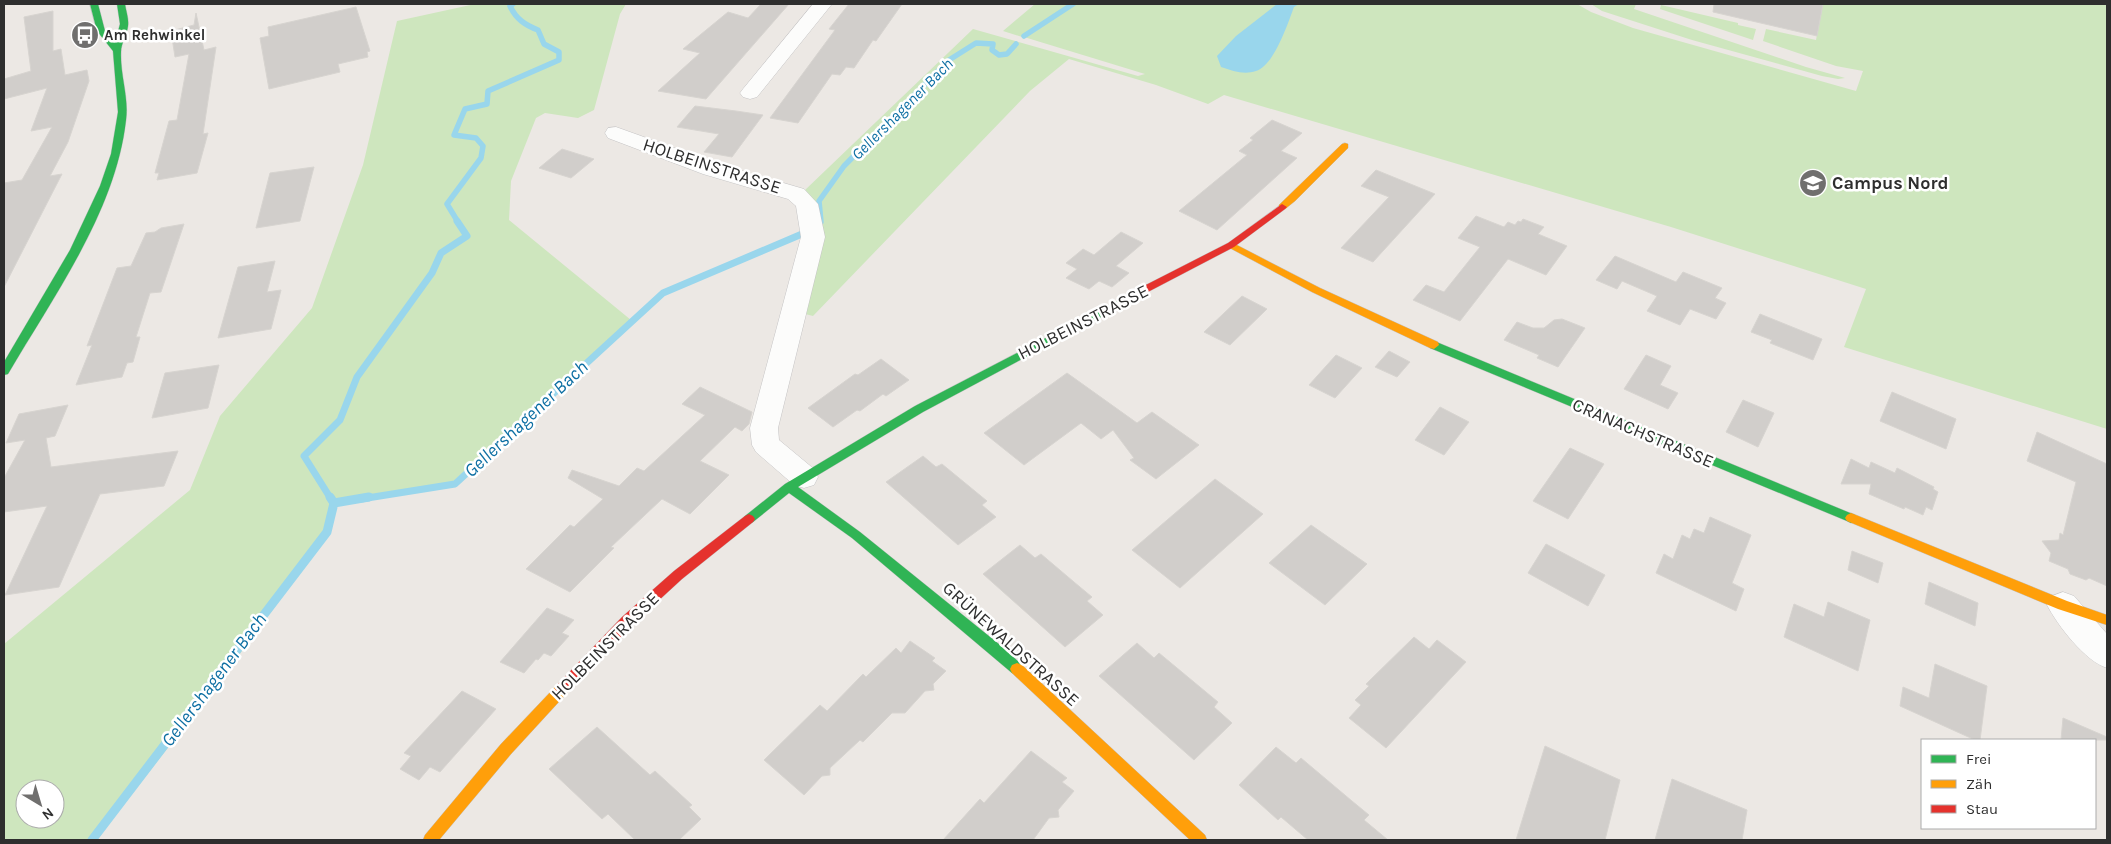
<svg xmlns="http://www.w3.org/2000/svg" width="2111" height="844" viewBox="0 0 2111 844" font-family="Karla,sans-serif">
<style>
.green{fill:#cee6be;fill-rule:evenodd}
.water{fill:#99d6ec}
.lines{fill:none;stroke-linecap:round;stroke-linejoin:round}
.stream-far2{stroke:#99d6ec;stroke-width:5.5}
.stream-far1{stroke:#99d6ec;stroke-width:7}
.stream{stroke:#99d6ec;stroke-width:9}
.building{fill:#d1cecb;stroke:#d7d4d0}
.street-casing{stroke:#c5c4c5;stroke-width:1}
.fast-casing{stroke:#c5c4c5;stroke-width:1}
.slow-casing{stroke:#c5c4c5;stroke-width:1}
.jam-casing{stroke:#c5c4c5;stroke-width:1}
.street{fill:#fcfcfb;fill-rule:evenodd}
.fast{fill:#30b455;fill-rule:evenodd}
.slow{fill:#ff9f0a;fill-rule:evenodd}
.jam{fill:#e5322d;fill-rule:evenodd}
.labels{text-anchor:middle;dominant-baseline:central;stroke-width:5;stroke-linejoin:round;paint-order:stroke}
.far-poi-label{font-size:15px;font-weight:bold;fill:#2e2e2e;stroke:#fff;text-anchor:start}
.far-water-label{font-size:16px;font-style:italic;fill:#0d6fa3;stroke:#fff}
.street-label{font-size:18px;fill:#2e2e2e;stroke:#fff}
.poi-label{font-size:18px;font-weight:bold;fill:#2e2e2e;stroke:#fff;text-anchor:start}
.water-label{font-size:19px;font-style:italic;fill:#0d6fa3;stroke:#fff}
</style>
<rect width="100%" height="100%" fill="#ece8e4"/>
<path class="green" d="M475,4H626L620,14L594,110L578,118L545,113L536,118L511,181L509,220L631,320L446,488L337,505L331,531L216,686L96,840H4V644L190,490L220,416L312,308L363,165L397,21ZM25,789H55V819H25Z
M1035,4H1072L1022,37L1003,31Z
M1075,4H1577L1591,12L1633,28L1856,91L1863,71L1836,66L1763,41L1766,29L1816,40L1823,4H2107V429L1844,347L1866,289L1671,227L1224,95L1208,104L1156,85L1069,59L1030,91L813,316L790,310L803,237L804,191L973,29L1138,76L1145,74L1024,37Z
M1591,4H1636L1634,9L1806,67L1845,78L1838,79L1822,76L1692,40L1602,11Z
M1661,5L1738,23V25L1756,29L1753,40L1660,9Z"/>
<path class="water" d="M1277,4H1299L1294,7C1288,23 1274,66 1256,71C1244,75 1233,71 1221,67L1217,56L1236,36Z"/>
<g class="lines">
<path class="stream-far2" d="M1024,36L1073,4
M458,222L447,204L481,158L483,146L476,138L454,135L465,109L487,104L488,91L559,60V52L544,44L538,30C525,25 516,19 510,6L513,4
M821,222L819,201L844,166L949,60L976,43L993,44L992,50L999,55L1007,54L1016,44"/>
<path class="stream-far1" d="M331,499L304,456L340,420L357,377L432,273L441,253L467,236L457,221
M361,499L455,484L663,293L802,234"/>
<path class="stream" d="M330,497L334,503
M92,840L327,532L334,503L369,497"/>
</g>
<path class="building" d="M761,4H789L706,99L658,91L700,53L683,49L728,12L748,18Z
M849,4H902L876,41L873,40L854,68L846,67L840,75L832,74L798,123L770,118L835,30L829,29Z
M1714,4H1823L1817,36L1713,12Z
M356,7L370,51L367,52L368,57L338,64L340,72L269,89L260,38L269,36L268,27Z
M53,11V51L61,49L65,75L87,70L89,81L68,142L50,176L62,174L4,287V183L22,180L52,127L31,131L47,88L4,99V79L31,71L24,17Z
M196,13L204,50L216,47L203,134L208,133L197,173L157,180L159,173H155L169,121L177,120L189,54L175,57L171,31L194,25Z
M695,106L736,111L763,115L732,157L704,152L719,134L677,127Z
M1272,120L1302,133L1281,151L1297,158L1217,230L1179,211L1247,155L1239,151L1253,140L1250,138Z
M562,149L594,159L571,178L539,168Z
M314,167L300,221L256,228L270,173Z
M1376,170L1435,194L1373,262L1341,248L1389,197L1361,186Z
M1476,216L1504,227L1508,222L1515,225L1518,221L1521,222L1523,219L1544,227L1538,234L1567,246L1546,275L1508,259L1460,321L1413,300L1426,285L1444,292L1480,247L1458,238Z
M184,224L161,292L150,293L136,337H140L133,362L127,363L122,377L76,385L92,345L87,346L117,268L131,266L146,233L155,232L161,228Z
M1121,232L1143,243L1116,266L1129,273L1112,287L1099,281L1089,289L1066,278L1077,269L1066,263L1083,249L1094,255Z
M1615,256L1676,282L1683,272L1722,288L1715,298L1726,303L1716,319L1690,309L1680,325L1647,311L1657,296L1622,281L1617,289L1596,280Z
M275,261L267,292L281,290L271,329L218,338L238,267Z
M1242,296L1267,309L1230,345L1204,332Z
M1760,314L1822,339L1813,360L1770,343L1772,340L1751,332Z
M1562,319L1585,328L1558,367L1537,358L1539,355L1504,340L1517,322L1533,328H1544L1554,320Z
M1389,351L1410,362L1397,377L1375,367Z
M1336,355L1362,368L1335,398L1309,385Z
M1646,355L1671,366L1660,385L1678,393L1668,409L1624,389Z
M881,359L909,380L886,396L883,394L860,411L857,410L833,427L808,408L855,374L858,375Z
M219,365L208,408L152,418L165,373Z
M1067,373L1137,423L1152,412L1199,445L1156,479L1130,460L1134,458L1113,430L1101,439L1081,423L1024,465L984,433Z
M700,387L752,412L749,424L742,431L735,427L700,461L729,475L690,514L662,499L611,547L614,548L570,592L526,569L570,525L574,527L603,499L568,478L572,470L619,486L637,468L644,471L705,415L682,404Z
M1892,392L1956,419L1946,449L1880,421Z
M1743,400L1774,413L1758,447L1726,432Z
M68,405L55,436L46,438L51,467L178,451L164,486L100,494L59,587L5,595L47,506L4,512V478L25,440L6,443L19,414Z
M1440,407L1469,422L1444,455L1415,440Z
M2037,432L2107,464V586L2089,578L2086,580L2070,574L2068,569L2049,561L2051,553L2042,541L2059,540L2060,533L2063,535L2076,482L2027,461Z
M1570,448L1604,464L1568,519L1533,501Z
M923,456L936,467L942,464L987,501L982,505L996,517L958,545L886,482Z
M1851,459L1869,468L1871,462L1895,473L1897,468L1934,487L1933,489L1938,492L1932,510L1926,507L1923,515L1905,507L1904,509L1869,494L1871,484H1841Z
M1215,479L1263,514L1180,588L1132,550Z
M1710,517L1751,535L1732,583L1744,589L1736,611L1656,573L1664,554L1673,559L1682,535L1690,539L1694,529L1704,533Z
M1311,525L1367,564L1325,605L1269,563Z
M1546,544L1605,575L1588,606L1528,573Z
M1020,545L1035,558L1041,554L1074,582L1092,597L1087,601L1103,615L1065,647L983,574Z
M1852,551L1883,563L1878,583L1848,570Z
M1929,582L1978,603L1975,626L1925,604Z
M1828,602L1870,620L1858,671L1784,637L1794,604L1824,617Z
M547,608L574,620L562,633L569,636L551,656L544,653L538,660L536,659L524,673L500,662Z
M1414,637L1429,649L1437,640L1466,662L1386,748L1349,718L1361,705L1355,700L1369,686L1366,684Z
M910,641L935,658L932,661L946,671L933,684L934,690L925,691L905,713H892L863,742L860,740L830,768V775L822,776L804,795L764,760L820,705L827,711L863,674L866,677L896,648L901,653Z
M1137,643L1154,658L1159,653L1218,702L1214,707L1232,723L1194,760L1099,676Z
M1935,664L1987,686L1980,740H1975L1900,706L1903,687L1929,698Z
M462,691L496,709L440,772L430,767L419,780L400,769L411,756L404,753Z
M2063,718L2107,737V740H2061Z
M597,727L650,775L655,771L692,805L689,807L701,819L679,840H635L608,814L602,819L549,769Z
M1545,746L1620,780L1605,840H1516Z
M1276,747L1296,763L1301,758L1352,801L1369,815L1364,820L1388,840H1308L1281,817L1278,820L1239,785Z
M1031,751L1067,778L1062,782L1074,791L1058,810L1059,817L1049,818L1033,840H943L980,799L984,803Z
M1672,779L1747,810L1742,840H1655Z"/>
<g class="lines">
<g class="street-casing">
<path id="street" d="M813,4H832L757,97L750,99L743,97L740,93L743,89Z
M616,127L719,164L804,189L818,204L825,237L778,428L779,440L814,469L818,477L814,485L804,488L794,485L756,452L752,445L750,428L801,237L796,206L788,199L703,174L608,138L605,133L608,128Z
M2063,592L2074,596L2107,634V668C2085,661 2058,626 2047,605L2052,596Z"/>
</g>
<g class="fast-casing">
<path id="fast" d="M90,4H98L105,31L115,43L120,24L117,4H125C126,11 129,19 128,26C127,35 121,43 121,52C120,75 129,97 126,120C116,211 53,297 8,374L4,375V362L70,250L100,186L111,154L118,112L113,51L97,31Z
M1140,289L1144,290L1145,292L1144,294L923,412L798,487L860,532L1000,645L1022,665L1024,669L1022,673L1017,675L1012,673L852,538L789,493L753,522L749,524L745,522L743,519L745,516L785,484L915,406Z
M1434,341L1855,515L1857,518L1855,521L1851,523L1847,521L1430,348L1429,345Z"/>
</g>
<g class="slow-casing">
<path id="slow" d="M1345,143L1348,144V148L1295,201L1285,209H1279V205L1342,144Z
M1231,242L1320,288L1438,342L1439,345L1434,349L1430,348L1312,292L1228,247L1226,245Z
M1851,513L2067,601L2107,615V625L2058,609L1847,521L1845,518L1847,515Z
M1017,663L1022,665L1205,835L1207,840H1190L1012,673L1010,669L1012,665Z
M562,683L567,685L569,689L567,693L511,754L439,840H423L425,835L501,744L557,685Z"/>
</g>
<g class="jam-casing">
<path id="jam" d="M1282,204L1287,207L1285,209L1234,247L1144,294H1136L1135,292L1136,290L1228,243Z
M749,514L753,516L755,519L753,522L682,579L632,625L567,693L562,695L557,693L555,689L557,685L622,617L674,571L745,516Z"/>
</g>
<use href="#street" class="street"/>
<use href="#fast" class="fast"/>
<use href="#slow" class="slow"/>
<use href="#jam" class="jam"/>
</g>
<defs>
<g id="bus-disc" transform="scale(1.4375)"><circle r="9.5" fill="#706f6e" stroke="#fff"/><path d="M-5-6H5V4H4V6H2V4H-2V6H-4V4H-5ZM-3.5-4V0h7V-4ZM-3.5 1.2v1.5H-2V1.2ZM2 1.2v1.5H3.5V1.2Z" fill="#fff"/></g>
<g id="university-disc" transform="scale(1.4375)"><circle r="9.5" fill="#706f6e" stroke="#fff"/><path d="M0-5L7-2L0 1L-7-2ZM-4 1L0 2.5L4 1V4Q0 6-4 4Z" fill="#fff"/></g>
</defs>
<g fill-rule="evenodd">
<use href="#bus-disc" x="85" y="35"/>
<use href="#university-disc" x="1813" y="183"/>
</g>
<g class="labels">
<g class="far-poi-label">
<text x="104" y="35">Am Rehwinkel</text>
</g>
<g class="far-water-label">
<text transform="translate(902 109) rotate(-45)">Gellershagener Bach</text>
</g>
<g class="street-label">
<text transform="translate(712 166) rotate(18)">HOLBEINSTRASSE</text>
<text transform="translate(1083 322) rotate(-27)">HOLBEINSTRASSE</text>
<text transform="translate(1643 433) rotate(23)">CRANACHSTRASSE</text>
<text transform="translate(1011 644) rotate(42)">GRÜNEWALDSTRASSE</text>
<text transform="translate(605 646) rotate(-45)">HOLBEINSTRASSE</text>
</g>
<g class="poi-label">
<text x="1832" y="183">Campus Nord</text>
</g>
<g class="water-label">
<text transform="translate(526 419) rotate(-43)">Gellershagener Bach</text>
<text transform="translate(214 680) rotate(-53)">Gellershagener Bach</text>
</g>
</g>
<rect width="2111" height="844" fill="none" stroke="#2e2e2e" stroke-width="10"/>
<rect x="1921" y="739" width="175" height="90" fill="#ffffff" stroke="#ababab"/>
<rect x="1931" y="755" width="25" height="8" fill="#30b455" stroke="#ababab"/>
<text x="1966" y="764" font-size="15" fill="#2e2e2e">Frei</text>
<rect x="1931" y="780" width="25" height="8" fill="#ff9f0a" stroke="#ababab"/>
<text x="1966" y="789" font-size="15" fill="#2e2e2e">Zäh</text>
<rect x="1931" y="805" width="25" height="8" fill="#e5322d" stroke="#ababab"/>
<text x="1966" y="814" font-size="15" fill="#2e2e2e">Stau</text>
<g transform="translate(40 804) rotate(142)"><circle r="24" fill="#ffffff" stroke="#ababab"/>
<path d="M0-4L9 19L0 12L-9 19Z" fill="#706f6e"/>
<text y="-8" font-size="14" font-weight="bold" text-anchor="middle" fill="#2e2e2e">N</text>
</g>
</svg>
